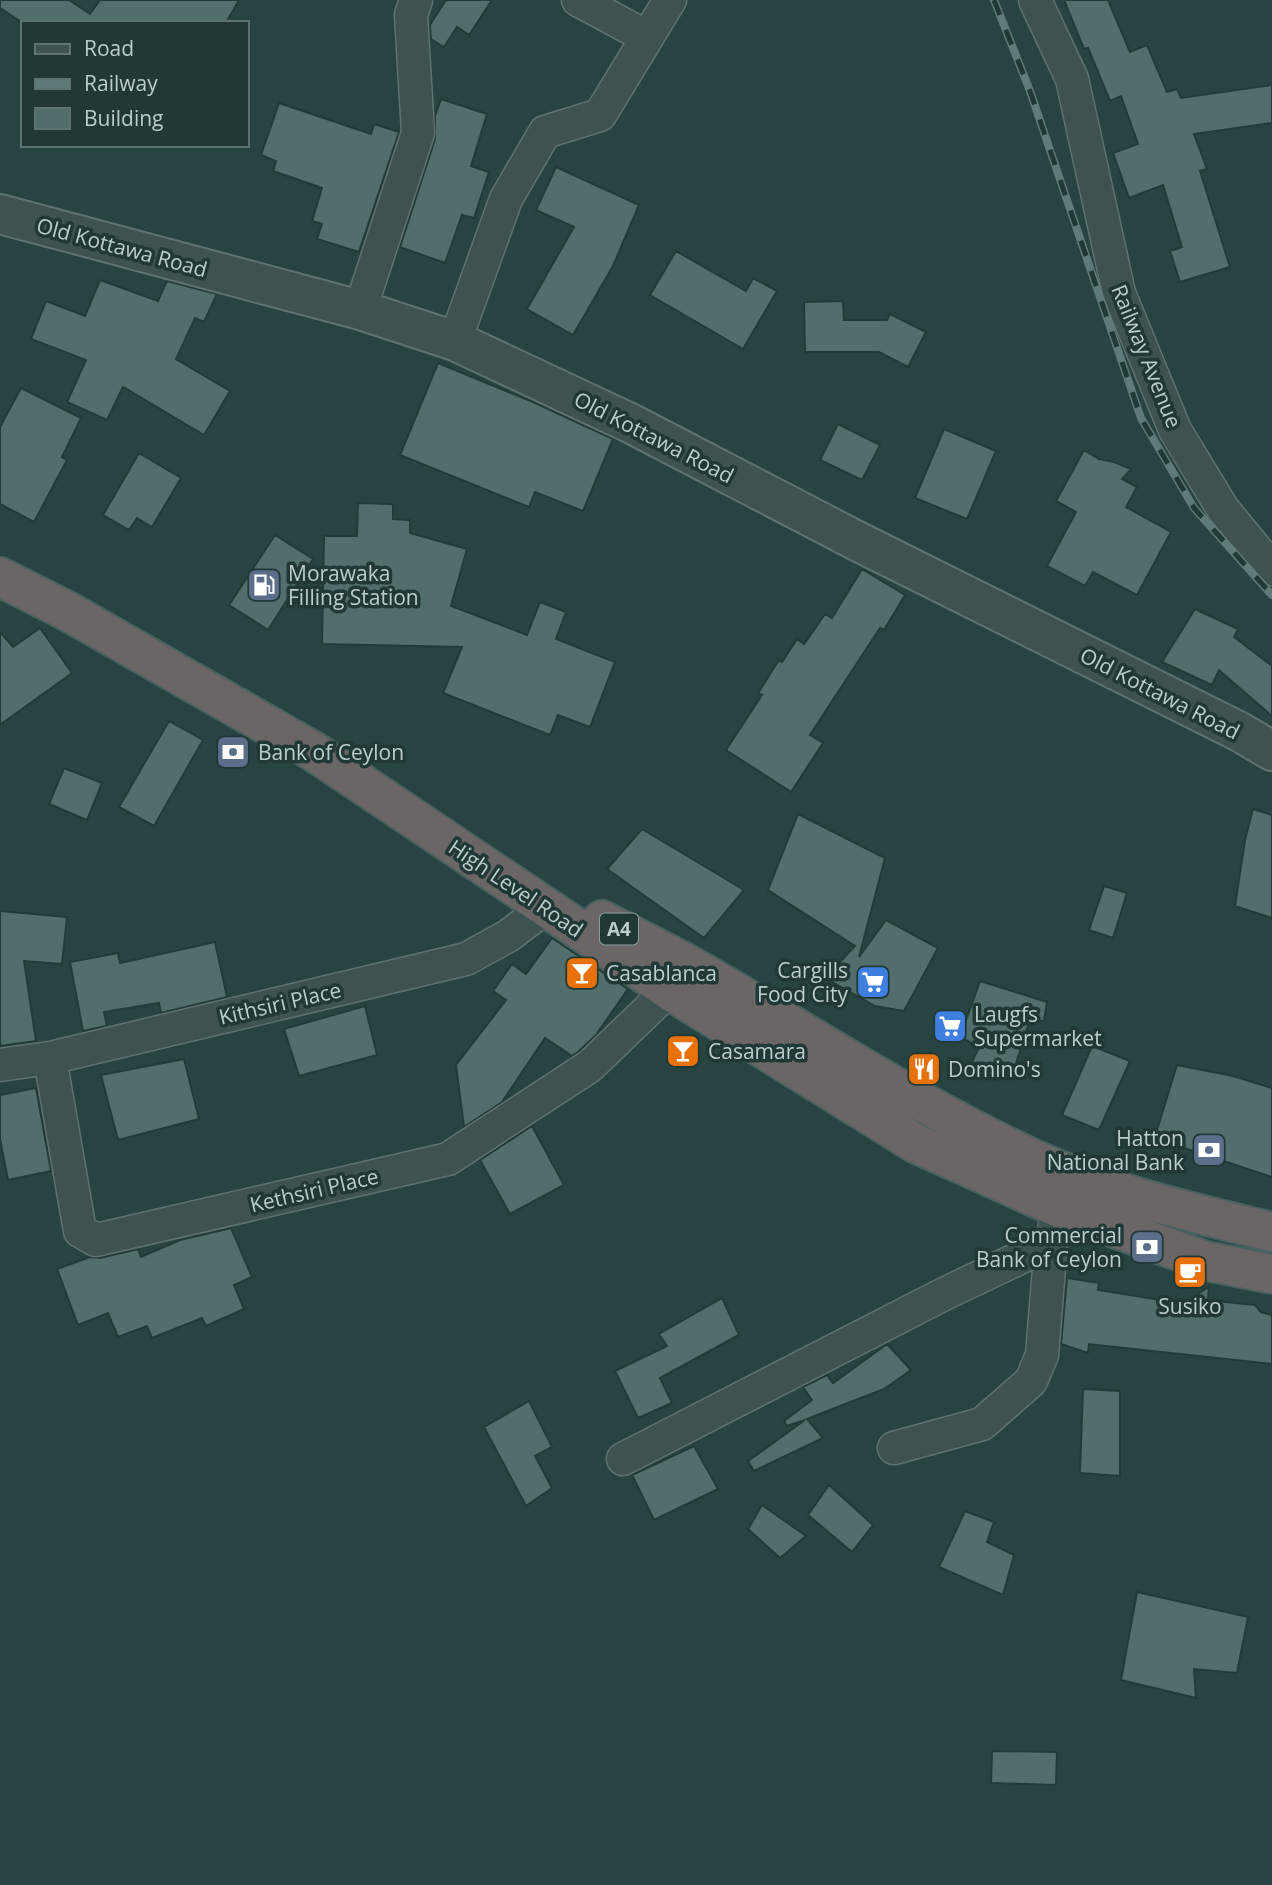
<svg xmlns="http://www.w3.org/2000/svg" width="1272" height="1885" viewBox="0 0 1272 1885" font-family="'Open Sans',sans-serif">
<style>
.building{fill:#516e6d;stroke:#223b39;stroke-width:2}
.lines{fill:none;stroke-linecap:round;stroke-linejoin:round}
.minor-casing{stroke:#5d7372;stroke-width:35}
.tertiary-casing{stroke:#5d7372;stroke-width:42}
.trunk-casing{stroke:#49615f;stroke-width:42}
.minor{stroke:#3c5352;stroke-width:32}
.tertiary{stroke:#3c5352;stroke-width:38}
.trunk{stroke:#6a6666;stroke-width:38}
.rail-casing{stroke:#5e7a79;stroke-width:8}
.rail{stroke:#203937;stroke-width:5;stroke-dasharray:16;stroke-linecap:butt}
.labels{text-anchor:middle;dominant-baseline:central;stroke-width:7;stroke-linejoin:round;paint-order:stroke}
.shield{fill:#203937;stroke:#8ba19f;stroke-width:2}
.shield-label{font-size:19px;font-weight:bold;fill:#b9cdcc}
.street-label{font-size:21px;fill:#b9cdcc;stroke:#203937}
.poi-label{font-size:21px;fill:#b9cdcc;stroke:#203937;text-anchor:start}
</style>
<rect width="100%" height="100%" fill="#274442"/>
<path class="building" d="M0,0H69L90,14L100,0H239L226,23H23L0,8Z
M446,0H492L469,35L457,27L444,47L431,39L430,25Z
M1064,0H1108L1130,52L1147,45L1167,92L1177,89L1181,98L1272,85V123L1194,134L1207,169L1200,171L1230,267L1180,282L1170,251L1182,247L1163,185L1129,198L1113,153L1138,144L1121,96L1110,101L1088,48L1084,49Z
M441,99L487,114L471,166L489,172L474,218L462,215L445,263L400,247L435,139V116Z
M279,103L371,134L374,124L399,132L359,252L317,239L322,224L312,221L322,188L273,171L276,161L261,155Z
M556,167L639,205L613,266L573,335L527,309L574,227L536,210Z
M676,251L746,291L753,278L777,291L743,349L650,295Z
M100,280L158,301L167,281L217,294L204,322L195,318L176,359L230,391L204,435L123,387L107,420L67,402L86,360L31,339L46,301L85,316Z
M843,301L844,320H887L890,314L926,332L908,367L879,352H805L804,302Z
M438,363L533,402L613,439L583,511L535,492L529,507L400,455Z
M21,388L81,418L62,457L67,460L34,522L0,504V427Z
M838,424L880,445L862,480L820,460Z
M944,429L996,451L967,519L915,498Z
M1084,450L1099,459L1114,462L1131,469L1122,479L1137,487L1126,507L1171,532L1137,595L1093,572L1085,586L1047,566L1076,512L1056,501Z
M139,453L181,478L152,527L137,518L129,530L103,515Z
M358,503L393,504V519L410,520V533L467,549L451,606L527,635L540,602L566,612L556,639L615,662L590,727L558,715L550,735L443,693L462,647L322,644L324,536H357Z
M275,535L313,559L268,630L229,605Z
M862,569L905,595L884,630L880,628L810,735L823,743L791,792L726,750L762,695L758,693L779,660L782,662L797,639L804,644L825,614L832,618Z
M1195,609L1238,629L1234,637L1272,666V716L1219,670L1212,685L1162,662Z
M40,628L72,673L0,725V632L13,647Z
M169,721L203,740L154,826L119,807Z
M64,768L102,783L87,820L49,804Z
M1253,809L1272,815V918L1235,906L1245,840Z
M798,814L885,858L859,957L886,920L938,948L904,1011L875,1006L825,978L855,946L768,890Z
M642,829L744,890L704,938L607,869Z
M1104,886L1127,893L1113,938L1089,930Z
M0,911L67,917L62,964L24,961L36,1041L0,1046Z
M552,938L628,989L596,1035L578,1052L572,1056L545,1038L502,1102L464,1127L456,1065L506,1000L493,991L512,964L526,974Z
M215,942L227,997L161,1013L159,1003L104,1012L107,1026L83,1031L70,962L118,953L120,963Z
M980,981L1047,1002L1044,1021L1030,1020L1012,1076L972,1062L979,1047L960,1037Z
M365,1006L377,1055L299,1076L284,1029Z
M1092,1046L1130,1061L1099,1130L1062,1115Z
M184,1059L199,1119L118,1140L101,1075Z
M1177,1065L1233,1076L1272,1088V1177L1181,1147L1179,1150L1153,1143Z
M36,1088L51,1171L8,1180L0,1139V1095Z
M532,1126L564,1185L510,1214L480,1160Z
M231,1228L252,1277L234,1285L244,1309L206,1326L202,1318L152,1338L147,1326L118,1337L108,1313L78,1325L57,1269L90,1257L100,1258L138,1249L141,1257L180,1240Z
M1067,1278L1099,1283L1098,1290L1185,1304L1209,1286L1208,1300L1255,1305L1261,1312L1272,1315V1364L1089,1344L1088,1353L1061,1344Z
M722,1298L739,1335L660,1378L672,1403L638,1418L615,1371L667,1346L659,1334Z
M887,1344L911,1370L884,1389L807,1419L823,1438L754,1471L748,1461L805,1420L787,1426L784,1421L812,1400L803,1387L827,1375L833,1383Z
M1083,1389L1120,1391V1476L1080,1473Z
M529,1401L552,1447L535,1456L552,1488L526,1506L484,1427Z
M694,1446L718,1489L654,1520L632,1475Z
M829,1485L873,1525L852,1552L808,1515Z
M762,1505L806,1536L780,1558L748,1529Z
M965,1511L994,1522L987,1542L1014,1555L1003,1595L939,1567Z
M1137,1592L1248,1617L1237,1673L1194,1669L1196,1698L1121,1680Z
M992,1751L1057,1752L1056,1785L991,1783Z"/>
<g class="lines">
<g class="minor-casing">
<path id="minor" d="M578,0L647,37
M1035,0L1072,79L1119,293L1175,430L1223,509L1272,569
M360,310L418,133L411,15L416,0
M455,341L506,199L545,132L600,115L670,0
M50,1058L80,1231L96,1240L448,1159L590,1066L669,990
M0,1065L50,1058L466,959L508,936L545,908
M894,1448L982,1424L1031,1381L1042,1355L1051,1243
M623,1459L944,1294L1051,1243L1059,1208"/>
</g>
<g class="tertiary-casing">
<path id="tertiary" d="M0,214L360,310L455,341L632,424L857,541L1240,732L1272,751"/>
</g>
<g class="trunk-casing">
<path id="trunk" d="M0,577L69,612L313,751L669,990L915,1143L1059,1208L1206,1261L1272,1274
M602,920C630,935 659,949 687,964C801,1028 910,1102 1029,1157C1106,1193 1190,1212 1272,1232"/>
</g>
<use href="#minor" class="minor"/>
<use href="#tertiary" class="tertiary"/>
<use href="#trunk" class="trunk"/>
<g class="rail-casing">
<path id="rail" d="M994,0L1030,91L1141,418L1194,508L1272,595"/>
</g>
<use href="#rail" class="rail"/>
</g>
<defs>
<g id="fuel-square" transform="scale(1.75)"><rect x="-9" y="-9" width="18" height="18" rx="4" fill="#5c6f8a" stroke="#203937"/><path d="M-5.5-6h7V0h2V4h1.3V-2.5L3-4.5l.8-.8L6-3V5H2.5V1h-1V6h-7ZM-4.2-4.7v3.2H.2V-4.7Z" fill="#fff"/></g>
<g id="bank-square" transform="scale(1.75)"><rect x="-9" y="-9" width="18" height="18" rx="4" fill="#5c6f8a" stroke="#203937"/><path d="M-6-4H6V4H-6ZM0-2.3a2.3 2.3 0 1 0 0 4.6a2.3 2.3 0 1 0 0-4.6Z" fill="#fff"/></g>
<g id="bar-square" transform="scale(1.75)"><rect x="-9" y="-9" width="18" height="18" rx="4" fill="#e8710a" stroke="#203937"/><path d="M-6-5H6L.8 .8V4.5H3.5V6h-7V4.5H-.8V.8Z" fill="#fff"/></g>
<g id="supermarket-square" transform="scale(1.75)"><rect x="-9" y="-9" width="18" height="18" rx="4" fill="#3f7fe0" stroke="#203937"/><path d="M-6-5.5h2.5l.6 2H6L4.5 2H-2.5L-4.4-4H-6ZM-1.5 3.2a1.3 1.3 0 1 0 .1 0ZM3 3.2a1.3 1.3 0 1 0 .1 0Z" fill="#fff"/></g>
<g id="restaurant-square" transform="scale(1.75)"><rect x="-9" y="-9" width="18" height="18" rx="4" fill="#e8710a" stroke="#203937"/><path d="M-5-6h1v4h1v-4h1v4h1v-4h1v5L-1.5 .5V6h-2V.5L-5-1ZM5-6V6H3V1.5H1.5Q1.5-4 5-6Z" fill="#fff"/></g>
<g id="cafe-square" transform="scale(1.75)"><rect x="-9" y="-9" width="18" height="18" rx="4" fill="#e8710a" stroke="#203937"/><path d="M-5.5-4.5H6V0H3Q3 3.5 0 3.5H-2.5Q-5.5 3.5-5.5 0ZM3-3.2v2h1.7v-2ZM-6 4.5H4V6H-6Z" fill="#fff"/></g>
</defs>
<g fill-rule="evenodd">
<use href="#fuel-square" x="264" y="585"/>
<use href="#bank-square" x="233" y="752"/>
<use href="#bar-square" x="582" y="973"/>
<use href="#supermarket-square" x="873" y="982"/>
<use href="#supermarket-square" x="950" y="1026"/>
<use href="#bar-square" x="683" y="1051"/>
<use href="#restaurant-square" x="924" y="1069"/>
<use href="#bank-square" x="1209" y="1150"/>
<use href="#bank-square" x="1147" y="1247"/>
<use href="#cafe-square" x="1190" y="1272"/>
</g>
<g class="labels">
<rect class="shield" x="600" y="913.5" width="38" height="31" rx="5"/>
<g class="shield-label">
<text x="619" y="929">A4</text>
</g>
<g class="street-label">
<text transform="translate(122 247) rotate(15)">Old Kottawa Road</text>
<text transform="translate(1147 356) rotate(68)">Railway Avenue</text>
<text transform="translate(654 437) rotate(27)">Old Kottawa Road</text>
<text transform="translate(1160 693) rotate(27)">Old Kottawa Road</text>
<text transform="translate(516 888) rotate(34)">High Level Road</text>
<text transform="translate(280 1003) rotate(-13)">Kithsiri Place</text>
<text transform="translate(314 1190) rotate(-13)">Kethsiri Place</text>
</g>
<g class="poi-label">
<text x="288" y="573">Morawaka<tspan x="288" dy="24">Filling Station</tspan></text>
<text x="258" y="752">Bank of Ceylon</text>
<text x="848" y="970" text-anchor="end">Cargills<tspan x="848" dy="24">Food City</tspan></text>
<text x="606" y="973">Casablanca</text>
<text x="974" y="1014">Laugfs<tspan x="974" dy="24">Supermarket</tspan></text>
<text x="708" y="1051">Casamara</text>
<text x="948" y="1069">Domino's</text>
<text x="1184" y="1138" text-anchor="end">Hatton<tspan x="1184" dy="24">National Bank</tspan></text>
<text x="1122" y="1235" text-anchor="end">Commercial<tspan x="1122" dy="24">Bank of Ceylon</tspan></text>
<text x="1190" y="1306" text-anchor="middle">Susiko</text>
</g>
</g>
<rect x="21" y="21" width="228" height="126" fill="#203937" stroke="#5d7473" stroke-width="2"/>
<rect x="35" y="44" width="35" height="10" fill="#3c5352" stroke="#5d7473" stroke-width="2"/>
<text x="84" y="56" font-size="21" fill="#b9cdcc">Road</text>
<rect x="35" y="79" width="35" height="10" fill="#5e7a79" stroke="#5d7473" stroke-width="2"/>
<text x="84" y="91" font-size="21" fill="#b9cdcc">Railway</text>
<rect x="35" y="108" width="35" height="21" fill="#516e6d" stroke="#5d7473" stroke-width="2"/>
<text x="84" y="126" font-size="21" fill="#b9cdcc">Building</text>
</svg>
